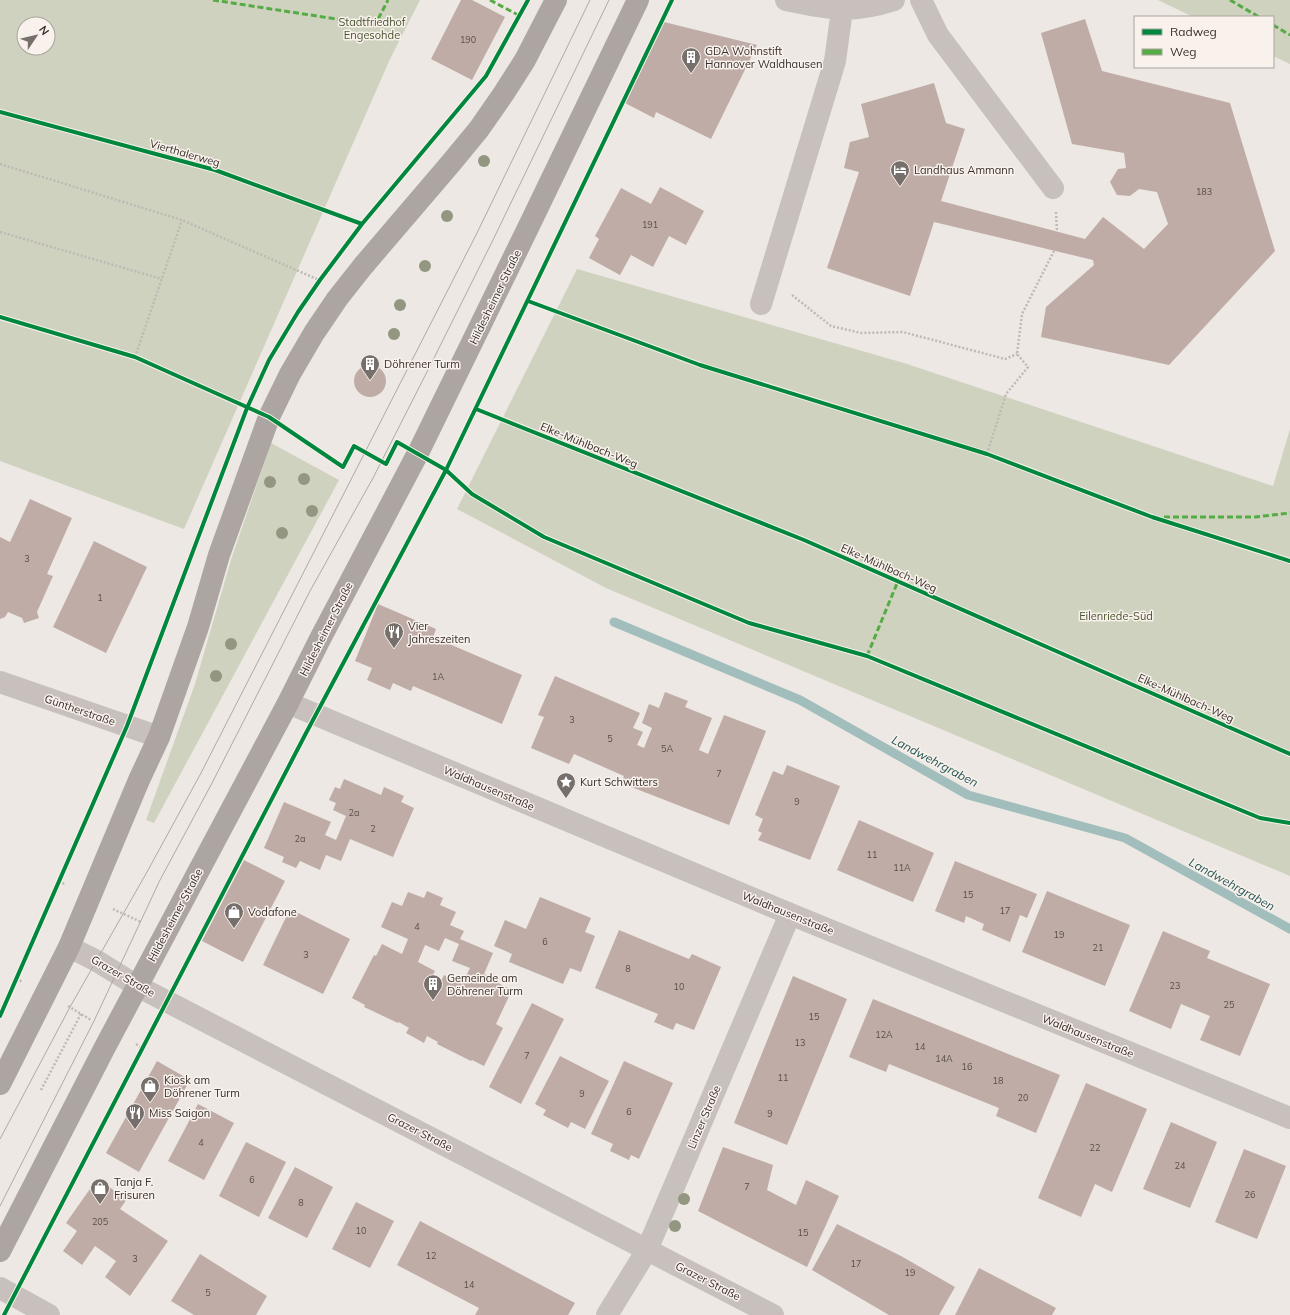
<svg xmlns="http://www.w3.org/2000/svg" width="1290" height="1315" viewBox="0 0 1290 1315" font-family="Mulish,sans-serif">
<style>
.green{fill:#cfd2be;fill-rule:evenodd}
.lines{fill:none;stroke-linecap:round;stroke-linejoin:round}
.stream{stroke:#a1bebc;stroke-width:9}
.building{fill:#bfaca6;fill-rule:evenodd}
.path{stroke:#bfb9b5;stroke-width:2.5;stroke-dasharray:2 2;stroke-linecap:butt}
.minor{stroke:#c7c0bc;stroke-width:22}
.major{stroke:#aca5a1;stroke-width:22}
.tram{stroke:#afa9a6;stroke-width:1}
.quiet{stroke:#55ab44;stroke-width:3;stroke-dasharray:6 3;stroke-linecap:butt}
.cycleway-casing{stroke:#f9f2ec;stroke-width:6}
.cycleway{stroke:#00873e;stroke-width:4}
.tree{fill:#939781}
.labels{text-anchor:middle;dominant-baseline:central;stroke-width:3;stroke-linejoin:round;paint-order:stroke}
.number-label{font-size:9px;fill:#594e49}
.park-label{font-size:11px;fill:#495430;stroke:#f9f2ec}
.poi-label{font-size:11px;fill:#372e2a;stroke:#f9f2ec;text-anchor:start}
.street-label{font-size:11px;fill:#372e2a;stroke:#f9f2ec}
.water-label{font-size:12px;font-style:italic;fill:#235656;stroke:#f9f2ec}
</style>
<rect width="100%" height="100%" fill="#ede8e3"/>
<path class="green" d="M0,0H420L390,59L184,529L0,461ZM24,24H48V48H24Z
M1158,0H1290V64L1273,56V17H1193Z
M577,269L904,363L1273,486L1290,429V876L606,588L457,509Z
M271,443L339,480L154,823L146,820L195,684L231,560Z"/>
<g class="lines">
<path class="stream" d="M614,622L800,700L968,795L1125,838L1290,929"/>
</g>
<path class="building" d="M461,0H472L505,17L472,80L431,59Z
M1085,19L1102,71L1230,103L1275,251L1169,365L1041,337L1046,307L1094,265L1093,260L934,222L910,296L827,268L859,172L844,168L850,142L869,137L861,104L934,83L946,123L965,129L941,201L1085,239L1103,217L1144,249L1168,224L1157,192L1139,189L1130,196L1117,195L1110,182L1118,169L1126,168L1124,153L1072,144L1041,33Z
M664,22L757,45L711,139L656,112L654,118L625,103Z
M660,187L704,211L686,245L669,236L653,267L631,255L620,275L589,258L599,239L595,236L621,188L651,204Z
M354 381a16 16 0 1 1 32 0a16 16 0 1 1-32 0Z
M30,499L72,518L47,574L53,576L37,612L39,618L24,623L22,618L8,612L5,617L0,619V537L10,542Z
M94,541L147,567L106,653L53,627Z
M378,604L436,629L433,637L522,675L502,724L413,686L411,691L393,683L390,690L367,680L372,668L355,661Z
M555,676L640,713L633,728L643,732L637,745L644,748L652,728L642,723L649,704L659,708L665,692L688,701L685,707L712,718L699,750L708,754L724,715L766,731L729,825L621,783L624,776L574,754L569,764L531,748L544,717L538,715Z
M787,765L840,786L810,860L758,840L762,833L758,831L763,819L755,815L773,771L783,775Z
M344,779L381,795L384,787L404,796L401,802L414,808L393,857L350,839L341,861L326,855L320,870L300,861L296,868L282,862L284,857L264,848L284,802L331,822L325,835L336,840L346,816L333,810L336,803L329,800L335,787L340,789Z
M859,820L934,853L913,902L837,870Z
M244,860L285,881L243,962L202,941Z
M955,861L1037,894L1027,918L1020,915L1010,942L982,930L984,924L966,916L964,923L935,911Z
M427,891L443,898L440,905L456,912L450,925L464,931L460,939L493,953L484,974L492,977L490,979L512,990L496,1024L503,1028L484,1066L472,1060L471,1061L437,1044L438,1042L427,1036L424,1043L406,1033L409,1028L399,1022L398,1023L364,1007L365,1005L352,998L374,955L376,956L382,944L402,954L408,939L381,927L392,902L402,906L408,892L424,898ZM445,938L459,944L452,961L470,968L462,984L444,975L435,993L430,991L433,985L429,983L435,971L418,962L425,945L439,951Z
M1047,891L1130,925L1105,986L1022,952Z
M540,897L591,918L585,932L595,936L581,972L570,968L563,984L509,962L512,954L494,946L505,920L526,929Z
M290,909L350,939L323,994L263,965Z
M619,930L689,959L692,954L721,967L694,1030L676,1023L673,1030L654,1022L658,1014L595,988Z
M1163,931L1210,951L1207,958L1270,984L1240,1056L1200,1040L1210,1016L1181,1004L1171,1029L1129,1011Z
M793,976L847,999L787,1145L734,1123Z
M873,999L1060,1075L1036,1133L996,1116L999,1108L889,1064L886,1072L849,1057Z
M532,1003L564,1019L521,1104L489,1087Z
M560,1056L609,1081L585,1129L571,1122L568,1128L543,1115L546,1110L535,1104Z
M157,1061L190,1080L139,1172L106,1153Z
M624,1061L673,1083L639,1159L631,1155L629,1160L610,1151L613,1144L591,1134Z
M1086,1083L1147,1109L1112,1192L1095,1184L1081,1217L1038,1198Z
M198,1104L234,1123L204,1180L168,1161Z
M1171,1122L1217,1142L1190,1208L1143,1189Z
M246,1142L286,1162L259,1217L219,1196Z
M723,1147L773,1165L767,1190L796,1205L806,1180L839,1196L807,1267L698,1211Z
M1244,1149L1286,1166L1257,1239L1215,1222Z
M295,1167L333,1187L307,1238L268,1218Z
M97,1179L127,1199L120,1209L168,1241L130,1296L105,1277L116,1261L95,1246L82,1265L63,1251L77,1231L66,1223Z
M356,1202L394,1221L370,1268L332,1249Z
M420,1221L575,1303L568,1315H475L479,1308L397,1265Z
M837,1224L901,1256L955,1287L939,1315H889L812,1270Z
M200,1254L267,1296L256,1315H194L171,1301Z
M979,1268L1056,1308L1052,1315H955Z"/>
<g class="lines">
<path class="path" d="M0,164L182,220L319,280
M1056,212L1057,232
M0,232L162,279
M792,295L831,326L861,333L903,332L1005,359L1017,354
M135,357L182,220
M987,454L1006,394L1028,367L1017,354L1022,314L1054,251
M59,881L66,885
M113,909L141,922
M16,979L23,982
M68,1006L91,1020
M136,1044L142,1048
M41,1090L81,1014"/>
<path class="minor" d="M786,0C829,9 851,14 894,0
M921,0L938,35L1053,188
M761,304L835,61L842,10
M0,682L159,737
M288,703L790,914L1290,1118
M69,947L97,961L137,986L773,1315
M0,1288L49,1315
M607,1315L647,1250L790,914"/>
<path class="major" d="M0,1084L69,947L139,780L159,737L198,627L219,555L269,417L290,374L314,333L337,299L363,266L451,163L479,129L504,93L525,60L556,0
M0,1251L105,1047L288,703L320,639L418,453L526,232L638,0"/>
<path class="tram" d="M0,1139L70,1007L147,872L201,773L476,235L590,0
M0,1206L94,1021L160,880L211,785L310,591L373,478L431,364L492,242L609,0"/>
<path class="quiet" d="M213,0L375,25L388,0
M490,0L520,16
M1230,0L1259,17
M1273,25L1290,35
M1164,517H1255L1290,513
M867,656L898,581"/>
<g class="cycleway-casing">
<path id="cycleway" d="M0,112L215,170L362,224
M528,301L700,365L987,454L1152,517L1290,561
M0,317L135,357L269,417L343,467L354,446L386,464L397,442L446,470L472,494L544,537L749,623L867,656L1260,818L1290,823
M476,409L804,540L1290,754
M0,1016L127,726L247,408L269,360L298,312L320,280L362,224L486,76L528,0
M4,1315L305,735L446,470L672,0"/>
</g>
<use href="#cycleway" class="cycleway"/>
</g>
<g class="tree">
<circle cx="484" cy="161" r="6"/>
<circle cx="447" cy="216" r="6"/>
<circle cx="425" cy="266" r="6"/>
<circle cx="400" cy="305" r="6"/>
<circle cx="394" cy="334" r="6"/>
<circle cx="304" cy="479" r="6"/>
<circle cx="270" cy="482" r="6"/>
<circle cx="312" cy="511" r="6"/>
<circle cx="282" cy="533" r="6"/>
<circle cx="231" cy="644" r="6"/>
<circle cx="216" cy="676" r="6"/>
<circle cx="684" cy="1199" r="6"/>
<circle cx="675" cy="1226" r="6"/>
</g>
<defs>
<g id="building-pin" transform="scale(1)"><path d="M0 17L-7.5 6A9.5 9.5 0 1 1 7.5 6Z" fill="#776f6b" stroke="#f9f2ec"/><path d="M-4-6H4V6H1V3H-1V6H-4ZM-2.5-4.3h1.7v1.8h-1.7ZM.8-4.3h1.7v1.8H.8ZM-2.5-1h1.7V.8h-1.7ZM.8-1h1.7V.8H.8Z" fill="#fff"/></g>
<g id="hotel-pin" transform="scale(1)"><path d="M0 17L-7.5 6A9.5 9.5 0 1 1 7.5 6Z" fill="#776f6b" stroke="#f9f2ec"/><path d="M-6-4.5h1.5V1H6V5H4.5V3h-9V5H-6ZM-4 0a1.8 1.8 0 1 1 3.6 0ZM.5 0V-2.5h3Q6-2.5 6 0Z" fill="#fff"/></g>
<g id="restaurant-pin" transform="scale(1)"><path d="M0 17L-7.5 6A9.5 9.5 0 1 1 7.5 6Z" fill="#776f6b" stroke="#f9f2ec"/><path d="M-5-6h1v4h1v-4h1v4h1v-4h1v5L-1.5 .5V6h-2V.5L-5-1ZM5-6V6H3V1.5H1.5Q1.5-4 5-6Z" fill="#fff"/></g>
<g id="sight-pin" transform="scale(1)"><path d="M0 17L-7.5 6A9.5 9.5 0 1 1 7.5 6Z" fill="#776f6b" stroke="#f9f2ec"/><path d="M0-6L1.8-2.2L6-1.7L2.9 1.2L3.7 5.4L0 3.3L-3.7 5.4L-2.9 1.2L-6-1.7L-1.8-2.2Z" fill="#fff"/></g>
<g id="shop-pin" transform="scale(1)"><path d="M0 17L-7.5 6A9.5 9.5 0 1 1 7.5 6Z" fill="#776f6b" stroke="#f9f2ec"/><path d="M-5-2.5h2.3a2.7 3.5 0 0 1 5.4 0H5L5.5 6h-11ZM-1.5-2.5h3a1.5 2.3 0 0 0-3 0Z" fill="#fff"/></g>
</defs>
<g fill-rule="evenodd">
<use href="#building-pin" x="691" y="57"/>
<use href="#hotel-pin" x="900" y="170"/>
<use href="#building-pin" x="370" y="364"/>
<use href="#restaurant-pin" x="394" y="632"/>
<use href="#sight-pin" x="566" y="782"/>
<use href="#shop-pin" x="234" y="912"/>
<use href="#building-pin" x="433" y="984"/>
<use href="#shop-pin" x="150" y="1086"/>
<use href="#restaurant-pin" x="135" y="1113"/>
<use href="#shop-pin" x="100" y="1188"/>
</g>
<g class="labels">
<g class="number-label">
<text x="468" y="39">190</text>
<text x="1204" y="191">183</text>
<text x="650" y="224">191</text>
<text x="27" y="558">3</text>
<text x="100" y="597">1</text>
<text x="438" y="676">1A</text>
<text x="572" y="719">3</text>
<text x="610" y="738">5</text>
<text x="667" y="748">5A</text>
<text x="719" y="773">7</text>
<text x="797" y="801">9</text>
<text x="354" y="812">2a</text>
<text x="373" y="828">2</text>
<text x="300" y="838">2a</text>
<text x="872" y="854">11</text>
<text x="902" y="867">11A</text>
<text x="968" y="894">15</text>
<text x="1005" y="910">17</text>
<text x="417" y="926">4</text>
<text x="1059" y="934">19</text>
<text x="545" y="941">6</text>
<text x="1098" y="947">21</text>
<text x="306" y="954">3</text>
<text x="628" y="968">8</text>
<text x="1175" y="985">23</text>
<text x="679" y="986">10</text>
<text x="1229" y="1004">25</text>
<text x="814" y="1016">15</text>
<text x="884" y="1034">12A</text>
<text x="800" y="1042">13</text>
<text x="920" y="1046">14</text>
<text x="527" y="1055">7</text>
<text x="944" y="1058">14A</text>
<text x="967" y="1066">16</text>
<text x="783" y="1077">11</text>
<text x="998" y="1080">18</text>
<text x="582" y="1093">9</text>
<text x="1023" y="1097">20</text>
<text x="629" y="1111">6</text>
<text x="770" y="1113">9</text>
<text x="201" y="1142">4</text>
<text x="1095" y="1147">22</text>
<text x="1180" y="1165">24</text>
<text x="252" y="1179">6</text>
<text x="747" y="1186">7</text>
<text x="1250" y="1194">26</text>
<text x="301" y="1202">8</text>
<text x="100" y="1221">205</text>
<text x="361" y="1230">10</text>
<text x="803" y="1232">15</text>
<text x="431" y="1255">12</text>
<text x="135" y="1258">3</text>
<text x="856" y="1263">17</text>
<text x="910" y="1272">19</text>
<text x="469" y="1284">14</text>
<text x="208" y="1292">5</text>
</g>
<g class="park-label">
<text x="372" y="22">Stadtfriedhof<tspan x="372" dy="13">Engesohde</tspan></text>
<text x="1116" y="616">Eilenriede-Süd</text>
</g>
<g class="poi-label">
<text x="705" y="51">GDA Wohnstift<tspan x="705" dy="13">Hannover Waldhausen</tspan></text>
<text x="914" y="170">Landhaus Ammann</text>
<text x="384" y="364">Döhrener Turm</text>
<text x="408" y="626">Vier<tspan x="408" dy="13">Jahreszeiten</tspan></text>
<text x="580" y="782">Kurt Schwitters</text>
<text x="248" y="912">Vodafone</text>
<text x="447" y="978">Gemeinde am<tspan x="447" dy="13">Döhrener Turm</tspan></text>
<text x="164" y="1080">Kiosk am<tspan x="164" dy="13">Döhrener Turm</tspan></text>
<text x="149" y="1113">Miss Saigon</text>
<text x="114" y="1182">Tanja F.<tspan x="114" dy="13">Frisuren</tspan></text>
</g>
<g class="street-label">
<text transform="translate(185 153) rotate(16)">Vierthalerweg</text>
<text transform="translate(495 297) rotate(-64)">Hildesheimer Straße</text>
<text transform="translate(589 445) rotate(22)">Elke-Mühlbach-Weg</text>
<text transform="translate(889 568) rotate(24)">Elke-Mühlbach-Weg</text>
<text transform="translate(326 629) rotate(-63)">Hildesheimer Straße</text>
<text transform="translate(1186 698) rotate(24)">Elke-Mühlbach-Weg</text>
<text transform="translate(80 710) rotate(19)">Güntherstraße</text>
<text transform="translate(489 788) rotate(23)">Waldhausenstraße</text>
<text transform="translate(788 913) rotate(22)">Waldhausenstraße</text>
<text transform="translate(175 915) rotate(-62)">Hildesheimer Straße</text>
<text transform="translate(123 976) rotate(30)">Grazer Straße</text>
<text transform="translate(1088 1036) rotate(22)">Waldhausenstraße</text>
<text transform="translate(704 1117) rotate(-67)">Linzer Straße</text>
<text transform="translate(420 1132) rotate(27)">Grazer Straße</text>
<text transform="translate(708 1281) rotate(27)">Grazer Straße</text>
</g>
<g class="water-label">
<text transform="translate(935 761) rotate(28)">Landwehrgraben</text>
<text transform="translate(1232 884) rotate(29)">Landwehrgraben</text>
</g>
</g>
<rect x="1134" y="16" width="140" height="52" fill="#f9f2ec" stroke="#aba49e"/>
<rect x="1142" y="29" width="20" height="6" fill="#00873e" stroke="#aba49e"/>
<text x="1170" y="36" font-size="12" fill="#372e2a">Radweg</text>
<rect x="1142" y="49" width="20" height="6" fill="#55ab44" stroke="#aba49e"/>
<text x="1170" y="56" font-size="12" fill="#372e2a">Weg</text>
<g transform="translate(36 36) rotate(55)"><circle r="19" fill="#f9f2ec" stroke="#aba49e"/>
<path d="M0-3L7 15L0 10L-7 15Z" fill="#776f6b"/>
<text y="-6" font-size="11" font-weight="bold" text-anchor="middle" fill="#372e2a">N</text>
</g>
</svg>
